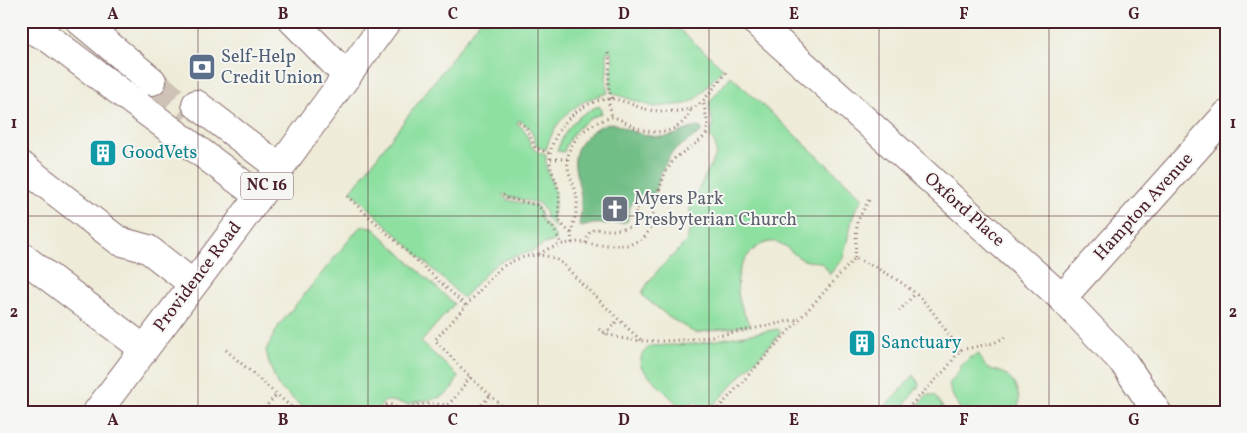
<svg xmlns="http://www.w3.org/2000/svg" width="1247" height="433" viewBox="0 0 1247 433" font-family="Vollkorn,serif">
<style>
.green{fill:#8ee0a1;stroke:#6c8066}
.forest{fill:#72be87;stroke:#5e6e59}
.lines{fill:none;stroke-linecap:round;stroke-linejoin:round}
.minor-tunnel{stroke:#cdc2b5;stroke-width:28;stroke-dasharray:28 14;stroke-linecap:butt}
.minor-casing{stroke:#836668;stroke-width:30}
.major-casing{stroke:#836668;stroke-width:30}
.path{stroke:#836668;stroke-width:3;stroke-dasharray:1 4;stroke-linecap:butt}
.minor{stroke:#fff;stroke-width:28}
.major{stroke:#fff;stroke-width:28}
.grid{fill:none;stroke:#4a1f2b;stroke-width:1;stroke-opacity:0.55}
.labels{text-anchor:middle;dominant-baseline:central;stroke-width:4;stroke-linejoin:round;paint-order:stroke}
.shield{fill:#f6f6f2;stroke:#7e6067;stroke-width:1}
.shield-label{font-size:16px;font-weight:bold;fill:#4a1f2b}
.service-label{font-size:18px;fill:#4e5e75;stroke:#f6f6f2;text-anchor:start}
.culture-label{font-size:18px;fill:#0d838f;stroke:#f6f6f2;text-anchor:start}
.worship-label{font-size:18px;fill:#5b616d;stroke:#f6f6f2;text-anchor:start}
.street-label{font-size:18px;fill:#4a1f2b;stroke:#f6f6f2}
.neatline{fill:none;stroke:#4a1f2b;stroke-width:2}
.grid-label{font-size:16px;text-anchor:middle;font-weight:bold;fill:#4a1f2b}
</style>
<rect width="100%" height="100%" fill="#f6f6f2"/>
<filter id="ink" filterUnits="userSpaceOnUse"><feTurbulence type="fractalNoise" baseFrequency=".02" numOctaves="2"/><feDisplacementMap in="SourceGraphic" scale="10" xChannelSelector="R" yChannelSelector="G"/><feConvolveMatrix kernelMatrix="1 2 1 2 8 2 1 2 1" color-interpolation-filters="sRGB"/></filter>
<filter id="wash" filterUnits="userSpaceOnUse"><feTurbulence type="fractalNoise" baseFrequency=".0096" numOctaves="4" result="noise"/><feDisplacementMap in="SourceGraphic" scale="20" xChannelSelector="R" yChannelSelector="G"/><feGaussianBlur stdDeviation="1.12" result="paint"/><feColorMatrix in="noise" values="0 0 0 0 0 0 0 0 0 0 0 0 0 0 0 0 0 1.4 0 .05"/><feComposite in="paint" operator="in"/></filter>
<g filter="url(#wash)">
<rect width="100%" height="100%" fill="#eeebd8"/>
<path class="green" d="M480,21H670L723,68L696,99L686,104L653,107L612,93C607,79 616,66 611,51L606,53C610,67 603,79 608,93C577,100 554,119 546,150L537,146L530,128L519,120L517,124C534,134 523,149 546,155C544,170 553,181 555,194C557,210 548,213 556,229L546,218L545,211L539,203L508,197L504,194L502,195L507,200L537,206C541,212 540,218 544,222C549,228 554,232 557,240L542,245L531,252L512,257L499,262L488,271L463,298L351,191Z
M731,76L863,198L855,210L852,220L843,258L830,274C819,254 817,266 802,259C793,255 786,244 776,242C766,241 759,245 752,251C730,272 736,301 750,325L695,333L669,317L644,297L642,293L648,283L659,269L686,242L690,229V206L716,155L715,144L710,137L713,125L709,103Z
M599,106L602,113C584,120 569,133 564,152L557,151C565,129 577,114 599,106Z
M364,226L372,227L454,304L421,342L458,376C450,398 440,398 421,401C417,401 413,403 409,404C403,405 394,400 385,401L375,412H308L278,386L269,363L266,350L279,325L359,228Z
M778,329L780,332L779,335L707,412L696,402L681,406L678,405L645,372L640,365L642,354L650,346L695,344Z
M979,354C981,359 983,364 988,368C992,371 998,370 1003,373C1016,381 1022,397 1017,412H962L951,393L949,384L960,370L961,366L969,358Z
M914,375L919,384L918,387L899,412H880Z
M927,395H934L946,412H912Z"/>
<path class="forest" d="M613,123C630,131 645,137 663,137C675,137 693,124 701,128L702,131L672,152L661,172L654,196L650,199L632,203L629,209L628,221L624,223L593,224L581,227L579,224C581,215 582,206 581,197C578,173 566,157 586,137C594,129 602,124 613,123Z"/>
</g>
<g filter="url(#ink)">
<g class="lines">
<path class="minor-tunnel" d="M152,81L189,113"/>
<g class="minor-casing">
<path id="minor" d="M80,21L152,81
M293,21L347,76
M755,21L1062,298L1124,363L1157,412
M21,25L47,37L259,196
M196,104L280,168
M21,165L119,241L148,249L193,284
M21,256L144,349
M1062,298L1226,115"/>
</g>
<g class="major-casing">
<path id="major" d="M97,412L238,225L387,21"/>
</g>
<path class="path" d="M608,53C613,71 604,79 612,99
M608,99L612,117
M519,122L526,127L535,148L551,154
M551,159H568
M503,195L506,198L537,205L543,211V218L553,228L562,245
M347,196L466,306
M571,233C548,215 565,207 557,185C555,178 551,171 550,163C548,132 578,101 608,99C621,98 633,106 645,109C655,112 680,112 690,109C695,108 699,104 703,101
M572,243C569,228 578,216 577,201C577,189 570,179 568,168C564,141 589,123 612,117C619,118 626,123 634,127C655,136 682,134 691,109
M586,243C589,225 597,230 611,230C618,230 625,228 632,227L635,223L636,209L642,205H654
M539,254L548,249L563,244L578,242L597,245H629L644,238L648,232L652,222L654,205L665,173L675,158L701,140L706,134L708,125L703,101L727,72
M855,258L857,222L870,198
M899,311L916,293
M599,329C638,357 752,329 798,319
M605,334L618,320
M226,350L297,412
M261,412L277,394
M379,412L385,405L389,404L401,410
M399,412C413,403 432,403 447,405L454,399L470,377
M475,412L490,396
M509,412L470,377L435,340L499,269C513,259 533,252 550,257C562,260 572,274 580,282C601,301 620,322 642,341
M715,412L855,258C876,267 897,278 915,293C932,307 946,332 960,350
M904,412L947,368L960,350L994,343L1007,336"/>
<use href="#minor" class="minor"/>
<use href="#major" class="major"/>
</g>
</g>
<path class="grid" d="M198,21V412M368,21V412M538,21V412M709,21V412M879,21V412M1049,21V412M21,216H1226"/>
<defs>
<g id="bank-square" transform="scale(1.4375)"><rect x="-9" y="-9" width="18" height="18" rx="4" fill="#5c6f8a" stroke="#f6f6f2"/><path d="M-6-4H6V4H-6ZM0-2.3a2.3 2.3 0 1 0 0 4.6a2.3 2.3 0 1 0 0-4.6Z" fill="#fff"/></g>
<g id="building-square" transform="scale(1.4375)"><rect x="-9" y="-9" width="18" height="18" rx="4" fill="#0f9aa8" stroke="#f6f6f2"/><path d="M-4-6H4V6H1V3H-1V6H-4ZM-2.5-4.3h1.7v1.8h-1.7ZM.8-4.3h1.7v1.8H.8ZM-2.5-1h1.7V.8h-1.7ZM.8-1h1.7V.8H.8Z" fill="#fff"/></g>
<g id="church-square" transform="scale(1.4375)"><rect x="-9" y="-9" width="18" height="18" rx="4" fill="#6b7280" stroke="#f6f6f2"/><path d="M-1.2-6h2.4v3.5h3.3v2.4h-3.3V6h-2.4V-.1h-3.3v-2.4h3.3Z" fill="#fff"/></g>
</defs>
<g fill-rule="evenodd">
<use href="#bank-square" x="202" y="67"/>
<use href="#building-square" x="103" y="153"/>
<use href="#church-square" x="615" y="209"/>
<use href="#building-square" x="862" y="343"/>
</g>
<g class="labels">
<rect class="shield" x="241" y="172.5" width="52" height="27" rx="4"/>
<g class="shield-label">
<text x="267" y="186">NC 16</text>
</g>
<g class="service-label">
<text x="221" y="57">Self-Help<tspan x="221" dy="21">Credit Union</tspan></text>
</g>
<g class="culture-label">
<text x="122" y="153">GoodVets</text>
<text x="881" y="343">Sanctuary</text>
</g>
<g class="worship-label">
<text x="634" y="199">Myers Park<tspan x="634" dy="21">Presbyterian Church</tspan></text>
</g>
<g class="street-label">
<text transform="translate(1144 207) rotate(-48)">Hampton Avenue</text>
<text transform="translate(964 210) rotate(42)">Oxford Place</text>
<text transform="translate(198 277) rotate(-53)">Providence Road</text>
</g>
</g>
<rect width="1247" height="433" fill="none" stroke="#f6f6f2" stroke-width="55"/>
<rect x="28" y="28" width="1192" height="378" class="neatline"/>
<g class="grid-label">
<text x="113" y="19">A</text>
<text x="283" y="19">B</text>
<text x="453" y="19">C</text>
<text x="624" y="19">D</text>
<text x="794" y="19">E</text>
<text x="964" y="19">F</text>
<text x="1134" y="19">G</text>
<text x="14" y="128">1</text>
<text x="1233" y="128">1</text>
<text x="14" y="317">2</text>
<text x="1233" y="317">2</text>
<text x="113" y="425">A</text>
<text x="283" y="425">B</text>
<text x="453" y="425">C</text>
<text x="624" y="425">D</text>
<text x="794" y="425">E</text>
<text x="964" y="425">F</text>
<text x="1134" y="425">G</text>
</g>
</svg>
